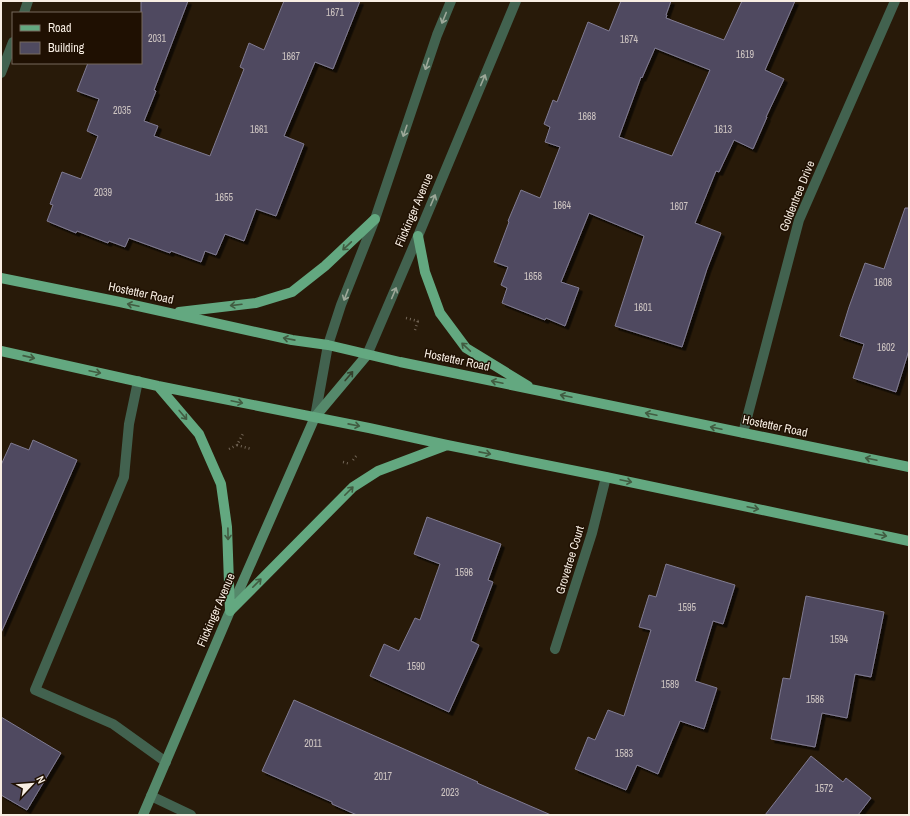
<svg xmlns="http://www.w3.org/2000/svg" width="910" height="816" viewBox="0 0 910 816" font-family="'Archivo Narrow',sans-serif">
<style>
.building{fill:#4f4a60;stroke:#807b92;fill-rule:evenodd;filter:url(#shadow)}
.lines{fill:none;stroke-linecap:round;stroke-linejoin:round}
.path{stroke:#746758;stroke-width:2.5;stroke-dasharray:1 3;stroke-linecap:butt}
.service{stroke:#42624f;stroke-width:10}
.minor{stroke:#42624f;stroke-width:10}
.tertiary{stroke:#42624f;stroke-width:10}
.secondary{stroke:#55896b;stroke-width:10}
.primary{stroke:#63a880;stroke-width:10}
.oneway{stroke:#9da899}
.oneway2{stroke:#415c41}
.oneway3{stroke:#35402c}
.labels{text-anchor:middle;dominant-baseline:central;stroke-width:3;stroke-linejoin:round;paint-order:stroke}
.number-label{font-size:10px;fill:#cec5c2}
.street-label{font-size:12px;fill:#f8eee3;stroke:#1f1002}
</style>
<defs>
<filter id="shadow"><feDropShadow dx="3.5" dy="3.5" stdDeviation="0" flood-color="#0009"/></filter>
</defs>
<rect width="100%" height="100%" fill="#281a09"/>
<path class="building" d="M141,1H188L154,90L156,91L144,121L158,126L154,136L210,156L244,69L240,67L249,43L264,50L284,1H360L333,69L315,62L284,136L304,144L276,216L256,209L244,241L225,234L216,255L205,251L201,262L171,251L170,253L129,238L125,247L109,241L108,243L77,231L76,233L47,221L53,205L50,204L62,172L81,179L98,136L87,131L99,99L77,91L88,63H141Z
M621,1H671L666,15H667L666,18L724,40L742,1H795L765,70L784,79L766,117H767L753,149L734,140L719,172L716,171L695,223L721,233L707,269L682,347L615,326L644,236L589,213L561,282L579,288L565,326L546,318L545,320L502,303L507,288L501,285L508,267L494,262L509,222L508,221L521,190L540,198L560,147L545,142L550,127L544,124L553,100L557,102L588,22L609,31ZM655,48L710,70L672,156L619,137L641,77L642,78Z
M905,208H909V350L896,392L853,378L864,344L840,336L849,307L865,263L884,269Z
M33,440L77,460L1,633V465L11,443L29,450Z
M427,517L501,544L488,580L493,582L471,641L479,645L449,712L370,676L384,644L399,651L415,618L420,620L440,564L414,554Z
M666,564L735,585L723,624L713,621L695,681L717,688L704,729L680,721L658,774L637,765L626,790L575,769L588,737L595,740L608,710L624,716L651,630L639,627L649,595L656,597Z
M806,596L884,612L871,677L855,674L847,718L822,713L815,747L771,739L783,678L790,679Z
M294,700L478,782L477,783L551,815H357L332,804V802L262,771Z
M1,717L61,753L27,810L1,795Z
M811,756L843,782L846,778L871,798L858,815H765Z"/>
<g class="lines">
<path class="path" d="M406,318L418,321L420,320
M415,330L418,321
M237,445L251,449
M229,449L237,445L244,432
M353,460L357,455
M343,462L350,464"/>
<path class="service" d="M138,381L129,424L124,477L35,690L113,724L166,762"/>
<path class="minor" d="M24,13L28,1
M1,73L13,42
M743,433L799,220L895,1
M555,649L592,533L606,477
M151,796L191,815"/>
<path class="tertiary" d="M367,355L418,236L516,1
M315,417L328,345L341,305L375,219L437,35L451,1"/>
<path class="secondary" d="M143,815L230,611L315,417L367,355"/>
<path class="primary" d="M418,236L425,272L440,313L466,348L528,386
M1,278L120,302L292,340L328,345L400,362L909,467
M179,312L256,303L292,292L325,266L375,219
M1,351L158,386L369,428L447,445L606,477L909,541
M158,386L199,434L221,484L227,527L230,611
M230,611L353,487L378,471L447,445"/>
</g>
<defs><path id="oneway-shaft" d="M-6 0H5M1.5-3L5.5 0L1.5 3" fill="none" stroke-width="1.6" stroke-linecap="round" stroke-linejoin="round"/></defs>
<g class="oneway">
<use href="#oneway-shaft" transform="translate(444 18) rotate(112)"/>
<use href="#oneway-shaft" transform="translate(427 64) rotate(108)"/>
<use href="#oneway-shaft" transform="translate(483 80) rotate(-67)"/>
<use href="#oneway-shaft" transform="translate(405 131) rotate(109)"/>
<use href="#oneway-shaft" transform="translate(433 200) rotate(-67)"/>
<use href="#oneway-shaft" transform="translate(394 293) rotate(-67)"/>
<use href="#oneway-shaft" transform="translate(346 295) rotate(111)"/>
</g>
<g class="oneway2">
<use href="#oneway-shaft" transform="translate(347 246) rotate(137)"/>
<use href="#oneway-shaft" transform="translate(133 305) rotate(-168)"/>
<use href="#oneway-shaft" transform="translate(236 305) rotate(173)"/>
<use href="#oneway-shaft" transform="translate(289 339) rotate(-169)"/>
<use href="#oneway-shaft" transform="translate(466 347) rotate(-137)"/>
<use href="#oneway-shaft" transform="translate(29 357) rotate(13)"/>
<use href="#oneway-shaft" transform="translate(95 372) rotate(12)"/>
<use href="#oneway-shaft" transform="translate(497 382) rotate(-168)"/>
<use href="#oneway-shaft" transform="translate(566 396) rotate(-168)"/>
<use href="#oneway-shaft" transform="translate(237 402) rotate(12)"/>
<use href="#oneway-shaft" transform="translate(651 414) rotate(-168)"/>
<use href="#oneway-shaft" transform="translate(183 415) rotate(50)"/>
<use href="#oneway-shaft" transform="translate(354 425) rotate(11)"/>
<use href="#oneway-shaft" transform="translate(716 428) rotate(-168)"/>
<use href="#oneway-shaft" transform="translate(485 453) rotate(11)"/>
<use href="#oneway-shaft" transform="translate(871 459) rotate(-168)"/>
<use href="#oneway-shaft" transform="translate(626 481) rotate(12)"/>
<use href="#oneway-shaft" transform="translate(349 491) rotate(-45)"/>
<use href="#oneway-shaft" transform="translate(753 508) rotate(12)"/>
<use href="#oneway-shaft" transform="translate(228 534) rotate(89)"/>
<use href="#oneway-shaft" transform="translate(881 535) rotate(12)"/>
<use href="#oneway-shaft" transform="translate(257 583) rotate(-45)"/>
</g>
<use class="oneway3" href="#oneway-shaft" transform="translate(349 376) rotate(-50)"/>
<g class="labels">
<g class="number-label">
<text x="335" y="12">1671</text>
<text x="157" y="38">2031</text>
<text x="629" y="39">1674</text>
<text x="745" y="54">1619</text>
<text x="291" y="56">1667</text>
<text x="122" y="110">2035</text>
<text x="587" y="116">1668</text>
<text x="259" y="129">1661</text>
<text x="723" y="129">1613</text>
<text x="103" y="192">2039</text>
<text x="224" y="197">1655</text>
<text x="562" y="205">1664</text>
<text x="679" y="206">1607</text>
<text x="533" y="276">1658</text>
<text x="883" y="282">1608</text>
<text x="643" y="307">1601</text>
<text x="886" y="347">1602</text>
<text x="464" y="572">1596</text>
<text x="687" y="607">1595</text>
<text x="839" y="639">1594</text>
<text x="416" y="666">1590</text>
<text x="670" y="684">1589</text>
<text x="815" y="699">1586</text>
<text x="313" y="743">2011</text>
<text x="624" y="753">1583</text>
<text x="383" y="776">2017</text>
<text x="824" y="788">1572</text>
<text x="450" y="792">2023</text>
</g>
<g class="street-label">
<text transform="translate(797 196) rotate(-68)">Goldentree Drive</text>
<text transform="translate(414 210) rotate(-67)">Flickinger Avenue</text>
<text transform="translate(141 293) rotate(12)">Hostetter Road</text>
<text transform="translate(457 360) rotate(12)">Hostetter Road</text>
<text transform="translate(775 426) rotate(12)">Hostetter Road</text>
<text transform="translate(570 560) rotate(-73)">Grovetree Court</text>
<text transform="translate(216 610) rotate(-67)">Flickinger Avenue</text>
</g>
</g>
<rect width="910" height="816" fill="none" stroke="#f8eee3" stroke-width="4"/>
<rect x="12" y="12" width="130" height="52" fill="#1f1002" stroke="#76695c"/>
<rect x="20" y="25" width="20" height="6" fill="#63a880" stroke="#76695c"/>
<text x="48" y="32" font-size="12" fill="#f8eee3">Road</text>
<rect x="20" y="42" width="20" height="12" fill="#4f4a60" stroke="#76695c"/>
<text x="48" y="52" font-size="12" fill="#f8eee3">Building</text>
<g transform="translate(32 784) rotate(64)" stroke="#1f1002" stroke-width="3" paint-order="stroke">
<path d="M0-3L7 15L0 10L-7 15Z" fill="#f8eee3"/>
<text y="-6" font-size="11" font-weight="bold" text-anchor="middle" fill="#f8eee3">N</text>
</g>
</svg>
